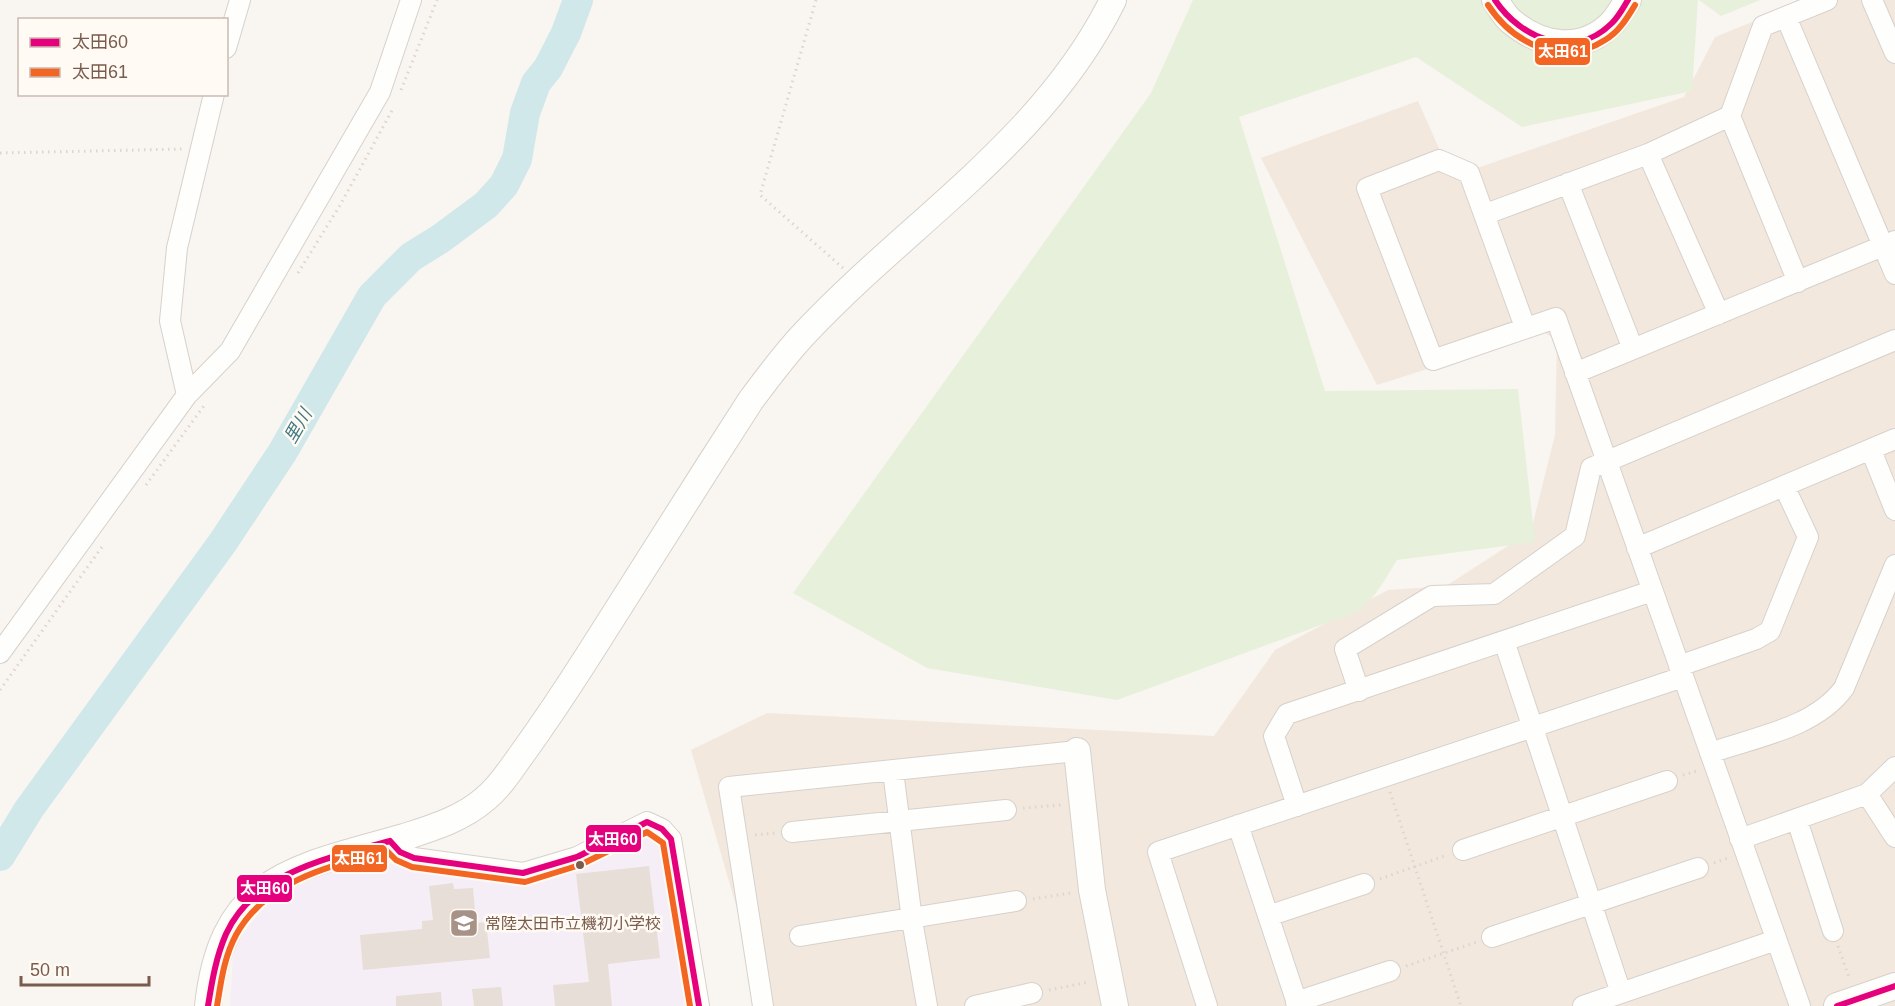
<svg xmlns="http://www.w3.org/2000/svg" width="1895" height="1006" viewBox="0 0 1895 1006" font-family="Helvetica,'Noto Sans JP',sans-serif">
<style>
.residential{fill:#f2e8de}
.education{fill:#f6eef6}
.green{fill:#e7f0db}
.lines{fill:none;stroke-linecap:round;stroke-linejoin:round}
.river{stroke:#d0e8ea;stroke-width:30}
.building{fill:#e6ded7}
.minor-casing{stroke:#d7d1cb;stroke-width:22}
.tertiary-casing{stroke:#d7d1cb;stroke-width:28}
.path{stroke:#dcd5d0;stroke-width:3;stroke-dasharray:1.5 4.5;stroke-linecap:butt}
.minor{stroke:#fefefd;stroke-width:20}
.tertiary{stroke:#fefefd;stroke-width:26}
.bus-1-casing{stroke:#fffaf3;stroke-width:10}
.bus-2-casing{stroke:#fffaf3;stroke-width:10}
.bus-1{stroke:#e5007d;stroke-width:6}
.bus-2{stroke:#f26522;stroke-width:6}
.bus-dot{fill:#7a5c4d;stroke:#fffaf3;stroke-width:2}
.labels{text-anchor:middle;dominant-baseline:central;stroke-width:5;stroke-linejoin:round;paint-order:stroke}
.poi-label{font-size:16px;fill:#7a5c4d;stroke:#fffaf3;text-anchor:start}
.water-label{font-size:18px;font-style:italic;fill:#437c86;stroke:#fffaf3}
.line-badge{stroke:#fffaf3;stroke-width:2}
.badge-label{font-size:16px;text-anchor:middle;font-weight:bold;fill:#fff}
</style>
<rect width="100%" height="100%" fill="#f9f5f0"/>
<path class="residential" d="M1807,0H1895V1006H765L691,750L767,713L1214,736L1275,650L1388,590L1446,586L1531,531L1555,435L1557,340L1543,332L1377,385L1261,158L1418,101L1441,153L1477,168L1684,97L1715,37Z"/>
<path class="education" d="M645,830L660,839L693,1006H230L233,958L237,941L266,904L281,893L325,874L375,862L525,879Z"/>
<path class="green" d="M1193,0H1698L1692,91L1522,127L1416,57L1239,117L1325,391L1518,389L1535,542L1397,560C1381,585 1369,613 1337,619L1117,700L927,668L793,593L1151,93Z
M1699,0H1760L1721,16Z"/>
<g class="lines">
<path class="river" d="M0,856L29,809L223,542L282,453L372,296L411,257L440,239L486,205L504,185L517,159L525,113L536,83L548,68L566,33L578,0"/>
</g>
<path class="building" d="M649,866L660,958L608,964L612,1006H555L553,985L589,982L576,874Z
M453,883L454,889L473,888L476,923L486,922L490,958L363,970L360,935L422,929V921L433,920L429,886Z
M501,987L503,1006H474L472,989Z
M441,992L442,1006H396V996Z"/>
<g class="lines">
<g class="minor-casing">
<path id="minor" d="M1872,0L1895,53
M1786,17L1895,274
M226,48L240,0
M1730,116L1798,282
M1648,154L1719,314
M1568,183L1633,349
M1486,214L1648,154L1730,116L1763,26L1827,0
M1525,327L1469,173L1439,160L1367,188L1433,360L1556,318L1800,1006
M1575,373L1895,241
M187,395L170,321L177,248L214,94
M1871,450L1895,510
M1637,548L1895,439
M1504,641L1621,993
M0,653L187,395L230,351L380,92L411,0
M1679,666L1756,639L1770,631L1808,537L1784,486
M1359,691L1345,649L1432,596L1494,594L1575,536L1591,468L1895,340
M1710,753C1755,737 1815,728 1844,688L1895,565
M893,771L912,920L927,1006
M1867,794L1895,837
M1297,806L1274,736L1287,714L1652,591
M1797,820L1833,931
M1238,825L1298,1006
M792,832L1006,810
M1740,839L1867,794L1895,767
M390,841L400,852L414,858L523,873L577,857L647,822L662,829L671,839L699,1006
M1463,850L1667,781
M1268,916L1364,884
M800,936L1016,901
M1492,937L1698,868
M1296,1002L1390,971
M763,1006L729,787L1077,751
M975,1006L1032,993
M1207,1006L1158,852L1683,677
M1583,1006L1776,940"/>
</g>
<g class="tertiary-casing">
<path id="tertiary" d="M1495,0C1500,7 1505,17 1512,22C1542,47 1583,53 1612,23C1618,17 1623,7 1628,0
M1077,751L1092,890L1115,1006
M208,1006C222,875 296,868 404,837C432,828 462,819 485,799C500,787 511,769 522,754C545,722 567,689 588,656C642,571 696,485 751,400C768,377 785,354 805,333C908,223 1045,139 1113,0
M1837,1006L1895,986"/>
</g>
<path class="path" d="M816,0L760,195L843,268
M401,90L437,0
M0,153L184,149
M298,273L339,207L394,107
M146,485L206,403
M0,690L104,544
M1683,775L1697,771
M1390,792L1461,1006
M1023,808L1061,805
M755,835L775,833
M1714,863L1731,857
M1380,879L1447,855
M1033,899L1071,893
M1838,946L1850,980
M1406,966L1477,942
M1049,990L1089,982"/>
<use href="#minor" class="minor"/>
<use href="#tertiary" class="tertiary"/>
<g class="bus-1-casing">
<path id="bus-1" d="M1495,0C1521,39 1574,61 1612,23C1619,16 1623,8 1628,0
M390,841L400,852L414,858L523,873L577,857L647,822L662,829L671,839L699,1006
M208,1006C212,981 216,957 226,934C254,872 331,857 390,841
M1837,1006L1895,986"/>
</g>
<g class="bus-2-casing">
<path id="bus-2" d="M1488,5C1513,43 1562,68 1605,40C1619,32 1627,18 1635,5
M217,1006C221,982 224,957 236,935C266,880 331,866 387,851L396,860L412,867L525,882L580,865L647,832L663,843L690,1006"/>
</g>
<use href="#bus-1" class="bus-1"/>
<use href="#bus-2" class="bus-2"/>
</g>
<defs>
<g id="school-square" transform="scale(1.5)"><rect x="-9" y="-9" width="18" height="18" rx="4" fill="#a69286" stroke="#fffaf3"/><path d="M0-5L7-2L0 1L-7-2ZM-4 1L0 2.5L4 1V4Q0 6-4 4Z" fill="#fff"/></g>
</defs>
<g fill-rule="evenodd">
<use href="#school-square" x="464" y="923"/>
</g>
<circle class="bus-dot" cx="580" cy="865" r="5"/>
<g class="labels">
<g class="poi-label">
<text x="485" y="923">常陸太田市立機初小学校</text>
</g>
<g class="water-label">
<text transform="translate(298 426) rotate(-60)">里川</text>
</g>
</g>
<g class="line-badge">
<rect x="1534" y="37" width="57" height="29" rx="6" fill="#f26522"/>
<rect x="585" y="824" width="57" height="29" rx="6" fill="#e5007d"/>
<rect x="331" y="844" width="57" height="29" rx="6" fill="#f26522"/>
<rect x="236" y="874" width="57" height="29" rx="6" fill="#e5007d"/>
</g>
<g class="badge-label">
<text x="1563" y="57">太田61</text>
<text x="613" y="845">太田60</text>
<text x="359" y="864">太田61</text>
<text x="265" y="894">太田60</text>
</g>
<rect x="18" y="18" width="210" height="78" fill="#fffaf3" stroke="#cabbb1" stroke-width="1.5"/>
<rect x="30" y="38" width="30" height="9" fill="#e5007d" stroke="#cabbb1" stroke-width="1.5"/>
<text x="72" y="48" font-size="18" fill="#7a5c4d">太田60</text>
<rect x="30" y="68" width="30" height="9" fill="#f26522" stroke="#cabbb1" stroke-width="1.5"/>
<text x="72" y="78" font-size="18" fill="#7a5c4d">太田61</text>
<path d="M21 976v9h128v-9" fill="none" stroke="#7a5c4d" stroke-width="3"/>
<text x="30" y="976" font-size="18" fill="#7a5c4d" stroke="#fffaf3" stroke-width="4.5" paint-order="stroke">50 m</text>
</svg>
